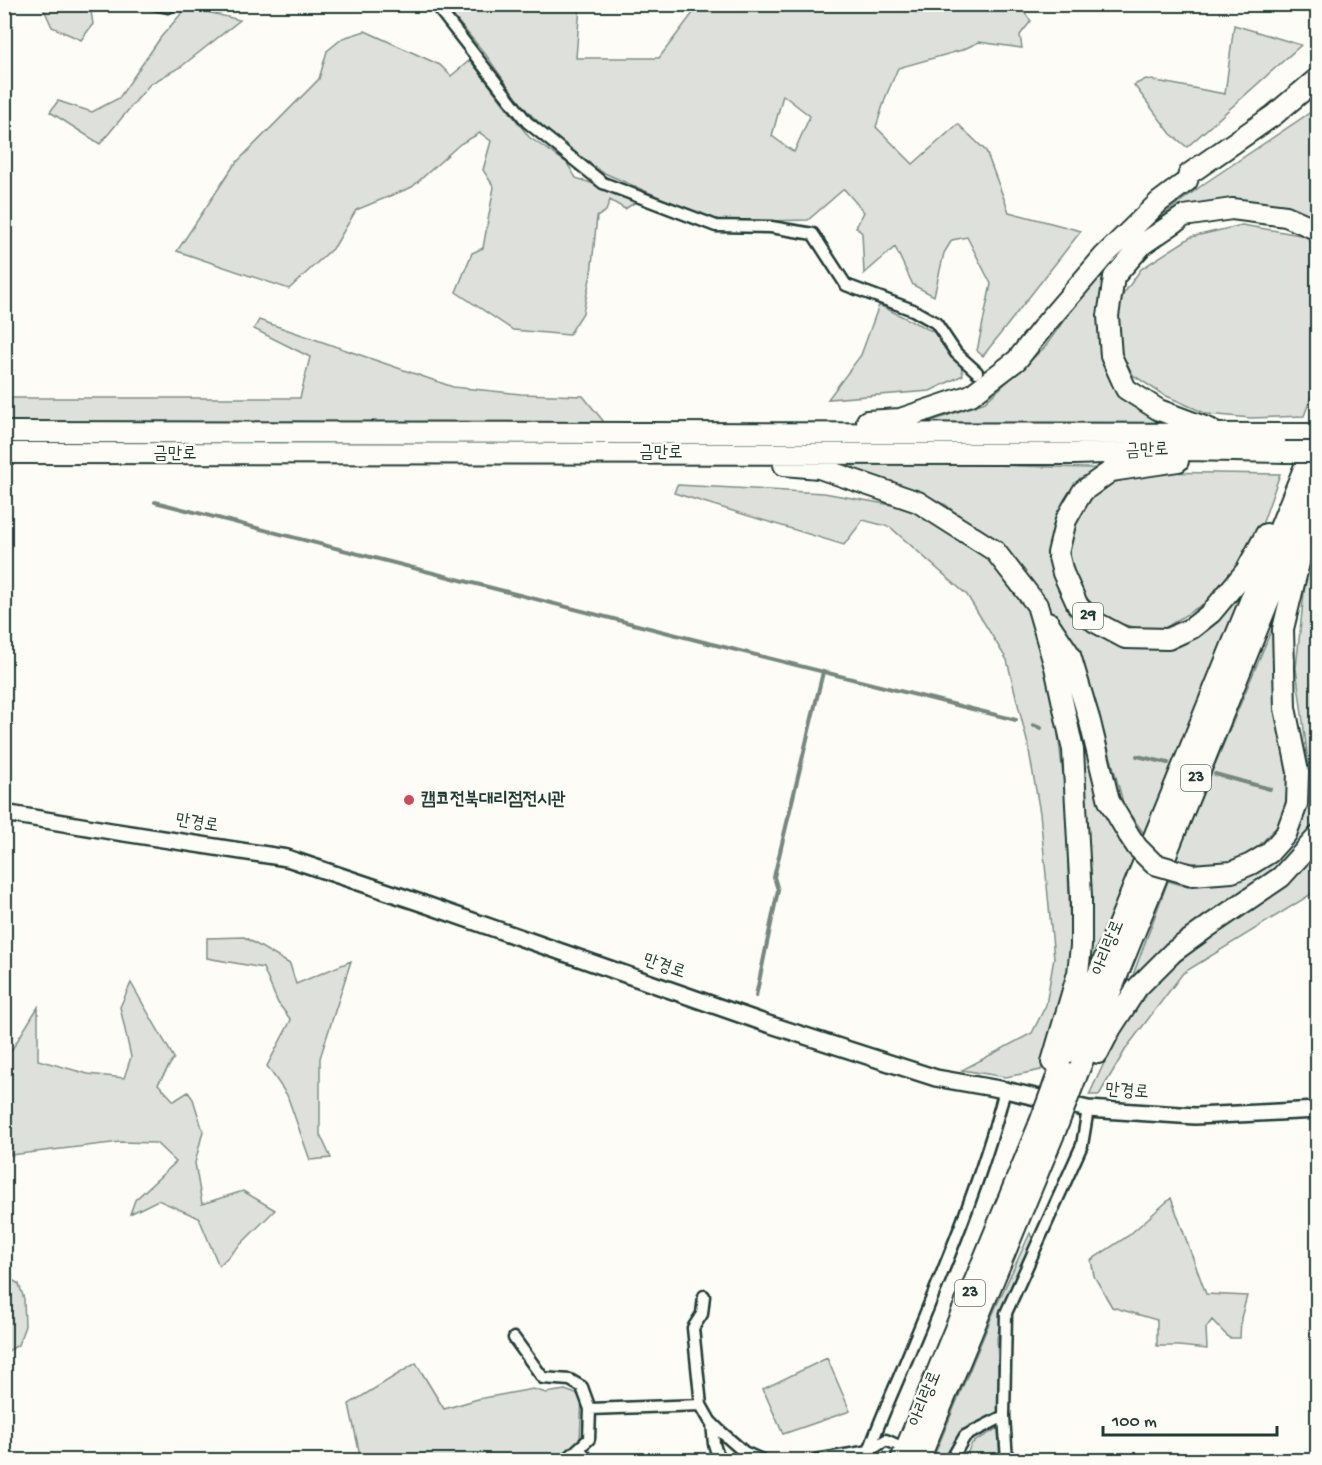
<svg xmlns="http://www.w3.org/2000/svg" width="1322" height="1465" viewBox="0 0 1322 1465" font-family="'Gochi Hand','Poor Story',sans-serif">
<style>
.green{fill:#dde0db;stroke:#7e8e88;stroke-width:1.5;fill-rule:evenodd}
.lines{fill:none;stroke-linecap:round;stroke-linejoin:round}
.stream{stroke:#75877f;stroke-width:4}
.street-casing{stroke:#1f3d34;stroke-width:15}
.secondary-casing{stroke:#1f3d34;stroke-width:20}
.highway-casing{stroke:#1f3d34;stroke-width:24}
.street{stroke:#fdfcf7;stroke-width:10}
.secondary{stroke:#fdfcf7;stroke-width:15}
.highway{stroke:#fdfcf7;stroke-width:20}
.highway-bridge-casing{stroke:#1f3d34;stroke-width:24;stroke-linecap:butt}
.highway-bridge{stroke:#fdfcf7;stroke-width:20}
.poi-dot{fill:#d1495b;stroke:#fdfcf7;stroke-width:2}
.labels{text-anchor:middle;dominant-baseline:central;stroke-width:5;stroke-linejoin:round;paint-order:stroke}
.shield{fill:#fdfcf7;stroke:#62766e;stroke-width:1.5}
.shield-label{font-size:16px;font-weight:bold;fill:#1f3d34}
.street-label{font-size:18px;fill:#1f3d34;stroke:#fdfcf7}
.poi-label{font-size:18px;font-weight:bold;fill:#1f3d34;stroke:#fdfcf7;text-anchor:start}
</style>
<rect width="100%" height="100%" fill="#fdfcf7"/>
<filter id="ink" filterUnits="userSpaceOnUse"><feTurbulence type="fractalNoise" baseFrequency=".0167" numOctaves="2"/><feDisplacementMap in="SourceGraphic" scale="12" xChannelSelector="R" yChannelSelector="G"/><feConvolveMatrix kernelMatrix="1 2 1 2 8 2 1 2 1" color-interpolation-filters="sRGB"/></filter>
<g filter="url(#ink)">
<path class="green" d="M42,5H90L93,24L81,40L52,27Z
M444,5H580L576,58H659L693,13L696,5H1018L1031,21L1020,35L1022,48L979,42L962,50L898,68L886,96L876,127L913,164L958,124L986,151L1009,212L1081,231L983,356L977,351L991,284L967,237L952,240L944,253L934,296L913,285L895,247L864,274L862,233L856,227L864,212L844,189L808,220L726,222L709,219L602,172L552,135L521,105L486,55ZM783,95L810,116L794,152L772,136Z
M187,7L240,20L182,66L150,84L100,144L50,112L58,101L92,112L119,98L161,37Z
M1234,25L1301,45L1187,147L1171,134L1134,85L1146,79L1225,94Z
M365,31L440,65L451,76L470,60L529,137L567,163L576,178L639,200L625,209L610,200L606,211L597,217L591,274L583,313L569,335L513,330L456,292L472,253L483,248L494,187L483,170L491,141L480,133L460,144L412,187L356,210L335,246L289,289L177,251L234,165L319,79L327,51L343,38Z
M1317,108V225L1296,209L1211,204L1172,216L1102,294L1118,386L1183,427L924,424L985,402L1044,348L1081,297L1138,234L1205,183Z
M1242,225L1306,236L1317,251V381L1304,416L1251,418L1207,414L1162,394L1133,375L1117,344L1120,299L1141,269L1191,237Z
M879,305L936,333L961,366L963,375L930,391L828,399L861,355Z
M259,320L453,387L521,394L583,396L604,422C404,425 204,421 5,423L4,398H300L310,357L254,329Z
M850,461L1124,469L1080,478L1060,515L1051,555L1094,630L1138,649L1197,636L1247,588L1145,835L1124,806L1103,729L1070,642L1011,559L946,505L856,470Z
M1152,472L1280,474L1258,536L1216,596L1157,633L1106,620L1073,582L1068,538L1082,505L1105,485Z
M677,485L824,493L919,510L987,557L1029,609L1052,684L1066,800L1071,963L1041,1070L1006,1077L962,1070L1032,1033L1046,1005L1054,958L1040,813L1028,745L1007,660L967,595L890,527L863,520L844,545L674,493Z
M1317,544V820L1287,861L1237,896L1130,983L1168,881L1185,886L1235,881L1266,863L1309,768L1296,668L1306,574Z
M1284,600L1276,691L1288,784L1283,820L1253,852L1218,867L1175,860Z
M1075,670L1107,818L1135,860L1086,982L1091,870L1072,709Z
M1317,849V886L1310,895L1183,973L1127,1047L1099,1095H1089L1115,1040L1156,981Z
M244,937L290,964L296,984L351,961L320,1058V1134L331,1158L310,1160L287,1095L267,1066L291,1020L278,1003L263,968L207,958V938Z
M131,983L174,1058L158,1084L174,1101L188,1092L193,1099L203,1131L195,1163L202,1204L243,1191L275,1210L219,1266L199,1218L158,1200L130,1214L135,1200L176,1162L156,1143L120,1142L11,1155L5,1132V1057L11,1051L38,1007V1060L88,1074L124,1078L131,1057L120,1007Z
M1171,1198L1206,1294L1247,1296L1241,1318L1240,1338H1229L1212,1320L1206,1328L1207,1349L1179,1346H1157V1320L1112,1307L1094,1276L1091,1260L1128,1236Z
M1030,1233L1033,1240L1001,1320L997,1338L1000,1412L968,1426L947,1456H934L995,1309Z
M4,1275L19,1284L24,1299L25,1326L18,1345L5,1353Z
M827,1358L850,1411L783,1434L763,1389Z
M416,1363L444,1409L478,1399L533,1389L546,1393L565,1390L582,1396L580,1440L559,1460H361L349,1404Z
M998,1428L1000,1460H964L972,1443Z"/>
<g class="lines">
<path class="stream" d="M155,502L704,642L1016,720
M1033,725L1041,728
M1137,756L1168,763
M1215,774L1270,789
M756,996L778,890L774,877L823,672"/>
<g class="street-casing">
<path id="street" d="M154,4L168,7L173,4
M435,4L527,122L603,183L716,226L771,227L813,234L846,285L913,310L936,323L956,353L977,372
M704,1296L702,1314L693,1328L701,1405L710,1421L720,1431L744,1452L762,1460
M514,1338L543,1378L570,1380L582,1387L590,1409
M712,1423L714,1444L719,1460
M579,1448L588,1460
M566,1460L589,1439L590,1409L701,1405
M816,1460L869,1451L886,1440L895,1444
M866,1460C878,1422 897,1384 912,1346C947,1262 982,1178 1005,1090
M932,1460H933
M951,1460L965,1436L1004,1416
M1007,1460L1004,1416L1006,1313L1082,1145L1088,1109"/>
</g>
<g class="secondary-casing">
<path id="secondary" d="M4,813L111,831L287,858L421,903L765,1023L936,1078L1005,1090L1088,1109L1195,1116L1318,1110"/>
</g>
<g class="highway-casing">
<path id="highway" d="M867,421L900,419L971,395L1017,360L1048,321L1103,257L1159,202L1187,181L1189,174L1274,115L1318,78
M1210,429L1159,410L1126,389L1111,356L1108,316L1114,277L1143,244L1184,216L1232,209L1286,216L1318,230
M4,432L1318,434
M4,453L1075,454L1188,450L1285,452
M1178,461L1111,471L1083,491L1075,504L1066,520L1058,553L1063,573L1078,606L1095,622L1125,638L1168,639L1192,628L1211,613L1246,571L1266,534
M784,465L819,468L918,502L995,551L1037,605L1055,667L1073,750L1081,896V946L1078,973L1052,1062L1061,1067
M1048,622L1070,655L1090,722L1109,801L1129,835
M1192,875L1232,872L1251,864L1269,853L1286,834L1297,804L1298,772L1285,708L1283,629L1307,530
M1066,1053L1316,439
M1098,1053L1111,1028L1137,988L1173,952L1209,926L1281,877L1318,836
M1076,1077L1318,479
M901,1460L1039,1125
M919,1460L1056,1129"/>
</g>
<use href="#street" class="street"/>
<use href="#secondary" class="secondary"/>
<use href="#highway" class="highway"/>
<g class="highway-bridge-casing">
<path id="highway-bridge" d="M1285,452H1318
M1129,835L1137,847L1154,864L1192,875
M1039,1125L1058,1074
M1056,1129L1076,1077"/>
</g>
<use href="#highway-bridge" class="highway-bridge"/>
</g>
</g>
<circle class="poi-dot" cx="409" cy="800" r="6"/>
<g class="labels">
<g class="shield">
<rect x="1073" y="603" width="30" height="26" rx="4.5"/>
<rect x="1181" y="765" width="30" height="26" rx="4.5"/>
<rect x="955" y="1280" width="30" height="26" rx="4.5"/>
</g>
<g class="shield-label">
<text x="1088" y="616">29</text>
<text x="1196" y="778">23</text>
<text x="970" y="1293">23</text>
</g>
<g class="street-label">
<text transform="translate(1147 451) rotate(-2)">금만로</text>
<text x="661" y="453">금만로</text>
<text x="175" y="454">금만로</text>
<text transform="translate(197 824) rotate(9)">만경로</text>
<text transform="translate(1109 948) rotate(-68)">아리랑로</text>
<text transform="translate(664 967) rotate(19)">만경로</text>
<text transform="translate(1127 1092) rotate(4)">만경로</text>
<text transform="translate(926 1399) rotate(-68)">아리랑로</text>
</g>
<g class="poi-label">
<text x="421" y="800">캠코전북대리점전시관</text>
</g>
</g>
<rect width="1322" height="1465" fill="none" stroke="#fdfcf7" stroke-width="24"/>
<rect x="12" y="12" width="1298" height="1441" fill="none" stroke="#1f3d34" stroke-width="2" filter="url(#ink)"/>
<path d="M1103 1426v9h174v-9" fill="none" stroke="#1f3d34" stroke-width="3"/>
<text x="1112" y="1426" font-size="18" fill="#1f3d34" stroke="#fdfcf7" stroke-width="4.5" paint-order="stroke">100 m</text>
</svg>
